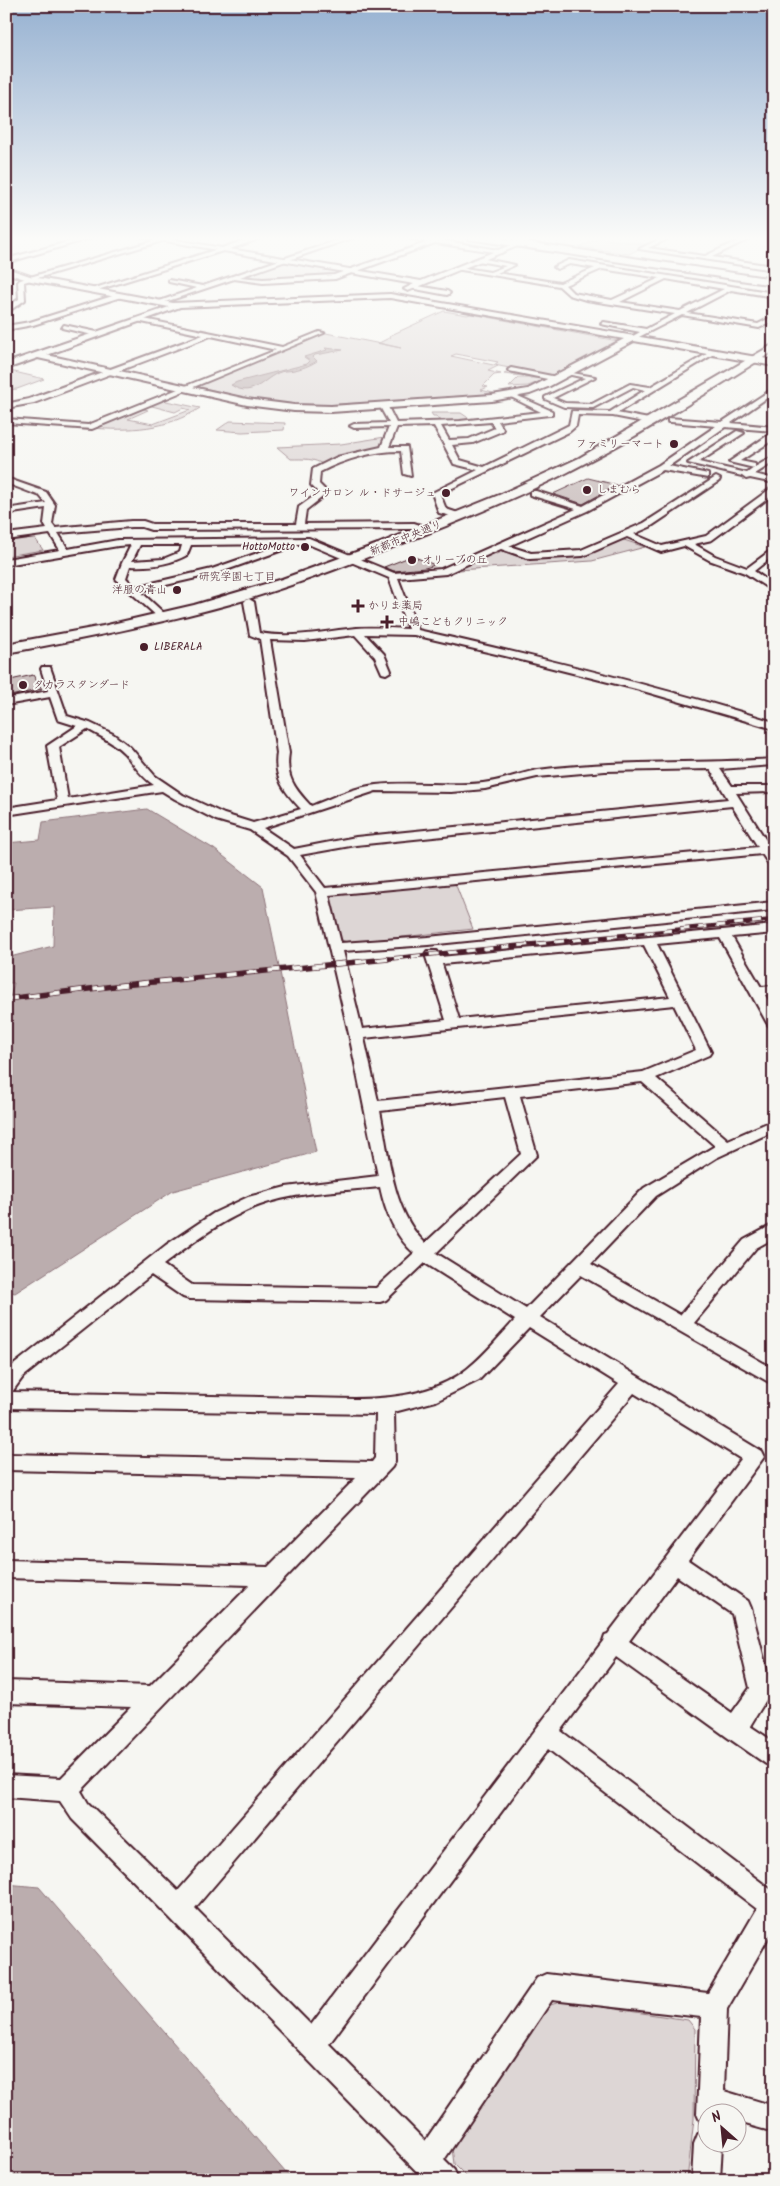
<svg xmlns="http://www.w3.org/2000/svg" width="780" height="2186" viewBox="0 0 780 2186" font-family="Kalam,'Klee One',sans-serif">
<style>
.green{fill:#ddd6d5;stroke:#947a80}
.water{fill:#bbadae;stroke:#8e747a}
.building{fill:#ccc1c0;stroke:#4a1f2b}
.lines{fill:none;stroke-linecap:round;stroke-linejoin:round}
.street-casing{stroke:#4a1f2b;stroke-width:4}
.secondary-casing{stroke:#4a1f2b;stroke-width:4}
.primary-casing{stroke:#4a1f2b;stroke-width:4}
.highway-casing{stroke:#4a1f2b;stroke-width:4}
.street{fill:#f6f6f2;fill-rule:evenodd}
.secondary{fill:#f6f6f2;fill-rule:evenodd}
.primary{fill:#f6f6f2;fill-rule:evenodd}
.highway{fill:#f6f6f2;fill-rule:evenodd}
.rail-far1-casing{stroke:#4a1f2b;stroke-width:4.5}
.rail-casing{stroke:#4a1f2b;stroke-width:5.5}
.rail-far1{stroke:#f6f6f2;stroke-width:3;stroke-dasharray:9;stroke-linecap:butt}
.rail{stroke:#f6f6f2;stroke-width:4;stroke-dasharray:11;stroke-linecap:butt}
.poi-dot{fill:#4a1f2b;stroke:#f6f6f2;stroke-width:2}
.labels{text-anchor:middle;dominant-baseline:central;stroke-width:4;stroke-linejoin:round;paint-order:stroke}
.far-poi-label{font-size:11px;fill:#4a1f2b;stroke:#f6f6f2;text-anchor:start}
.far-street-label{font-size:11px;fill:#4a1f2b;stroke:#f6f6f2}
.far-neighbourhood-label{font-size:11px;fill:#4a1f2b;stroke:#f6f6f2}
</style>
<rect width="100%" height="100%" fill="#f6f6f2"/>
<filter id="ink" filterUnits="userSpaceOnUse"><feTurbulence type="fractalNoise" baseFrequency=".02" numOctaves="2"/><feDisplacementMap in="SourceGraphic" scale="10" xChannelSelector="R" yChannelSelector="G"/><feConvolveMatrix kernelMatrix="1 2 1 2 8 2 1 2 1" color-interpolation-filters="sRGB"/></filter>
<g filter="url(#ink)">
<path class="green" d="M600,238L647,245L629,254L579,247Z
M282,262L344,273L339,275L266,280L240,277Z
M444,311L467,315L471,314L618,341L551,376L494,365L498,362L456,354L451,356L498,366L488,371L501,374L494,375L483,386L488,387L481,390L497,394L483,396L307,406L269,403L195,386L326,333L401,348L379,343L391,337L389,336Z
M6,370L44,379L17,389L6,390Z
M511,371L544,378L546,379L528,386L509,387L518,378H539L504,374Z
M161,400L200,408C166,430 130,431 91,428L140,408L148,410L128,419L153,424L190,410L183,408L175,412L148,405Z
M431,413H461L470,419L440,422L436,416H433Z
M230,421L285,423L284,430L242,432L217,430Z
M385,437L381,447L324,465C314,458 303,459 291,459L277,447L341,444Z
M34,537L43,550L6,556V541Z
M621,539L645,547L592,561L458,570L457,568L494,553L497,554L504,551L524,559L586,555Z
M455,883L473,929L349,943L337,938L329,898L338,893Z
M563,2001L688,2020L695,2029L694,2119L687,2180H470L454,2164L452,2148L544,2007Z"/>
<path class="water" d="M325,348L343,350L315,355L313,357L317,361C308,367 295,371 285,371C266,373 255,401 231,385L237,382L307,364L310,361L304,357L327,350Z
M147,809L214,849L263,887L316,1152L173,1191L15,1293L6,1291V1011L14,983H6V958L53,946L54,907L7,910L6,843L40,840L43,822Z
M6,1884L39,1887L292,2180H6Z"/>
<path class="building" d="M588,478L617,485L583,504L553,494Z
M412,556L435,565L425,568L394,571L384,567Z
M33,675L42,689L6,697V681Z"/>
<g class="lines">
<g class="street-casing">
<path id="street" d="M89,236H98L6,263V259Z
M170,236H179L24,282L25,300L6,313V308L19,299L18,282L20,280Z
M350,236H358L240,277L263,279L334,275L428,242L397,236L435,239L504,251L501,253L435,243L335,279L263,283L234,279L159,304L154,303L197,288L169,282V280L203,286Z
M666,236H674L648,248L705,256L748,236H755L712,257L774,266V270L639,249Z
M221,248L223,251L94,291L89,290Z
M480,258L515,265L497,273L560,283L595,268L570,264L557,269L554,267L569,260L774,293V297L731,290L687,313L758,324L774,316V321L759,328L682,315L633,340L630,338L631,337L640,332L601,324L604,322L646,329L675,314L586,300L569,295L559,286L455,269L458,267L490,272L506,266L478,261ZM602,269L660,278L612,300L573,293L565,285ZM666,279L724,289L680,311L620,302Z
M412,285L447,291L450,293L447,295L410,288Z
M119,294L121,297L33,325L6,330V326L30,322Z
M139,318L282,347L319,332L324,333L92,429L6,423V419L88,425L276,350L211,336L34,403L6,408V404L29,399L203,335L137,321Z
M64,325L97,332L100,334L97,336L62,328Z
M712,351L717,352L617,413L654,420V424L613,416L578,415L576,426L569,432L440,494L446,509L461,514V518L439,513L432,493L478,470L454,464L434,426L397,427L389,447H407L411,476L404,474L401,451C372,451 345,459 320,472L319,484L325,490V495L306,510L304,524L414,523L429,528V532L413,529L151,530L142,527H131L58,533L68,549L118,540L309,538L394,573L441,569L576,509L530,495V491H536L583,506L659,465L716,426L671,422H668V418L722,422L774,388V393L731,423L774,427V431L725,427L669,466L708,474V478L663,470L587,511L509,546L531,553L581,550L644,523L716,477L720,479L719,481L650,527L634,534L662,546L706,536L770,489H774V494L712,540L694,544L715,556L747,568L774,548V555L754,571L774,585V592L745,573L709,560L684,546L661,552L627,537L583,556L530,559L501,549L446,574L398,578L418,630C538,657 657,686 774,722V729L636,689L505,656L414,635L365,634L384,654L391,671L386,674L382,673L375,657L355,635L305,641L270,640L289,753C285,777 295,789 311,806C332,798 354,787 376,785C412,781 447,787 483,783C502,781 520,773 538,770C616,760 696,764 774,759V765L720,769L732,786H774V792L736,793L774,853V867L770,866L762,854L329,895L341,943L428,937L774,902V910L428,945L343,951L362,1029L446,1020L425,954L427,951H437L440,957L774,925V933L732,937L761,987L774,986V994L765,995L774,1010V1027L769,1026L767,1023L720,938L657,944L711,1052L709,1055L656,1078L728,1140L774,1120V1131L716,1158L656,1196L591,1264L680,1315L744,1240L774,1224V1238L756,1248L694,1323L774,1369V1385L581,1275L540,1317L761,1451L764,1457L688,1560L748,1601L751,1608L772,1690L750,1726L774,1742V1767L766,1764L727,1737L616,1657L561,1731L774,1892V1928L727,2009L724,2091L774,2106V2132L738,2122V2114H708V2126L701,2123L697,2114L701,2017L552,2000L444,2160L454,2170L458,2180H425L170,1918L72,1819L60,1801L6,1797V1775L61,1778L131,1707L6,1703V1681L150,1686L250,1585L6,1578V1560L268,1567L356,1478L6,1470V1454L372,1462L375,1458L376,1414L6,1408V1373L11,1367L166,1245L214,1213L248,1197L286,1187L378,1176L349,1034L316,892L288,856L250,830L216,820L175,799L162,791L6,815V808L57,800L47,746L77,726L58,720L50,697L6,705V699L48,691L41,669L42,667H50L67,716L90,723L113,734L130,747L155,776L183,795L224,814L253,823L301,809C285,792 273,778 277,753L260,639L250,635L244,602L246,600L249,599L254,602L259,633C293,639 324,631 357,628C373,627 391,628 408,629L389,578L308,544H292L291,547L218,573L140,591L166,615L168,617L163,620L160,619L116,579L122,563L131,545L118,546L6,565V559L60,550L50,534L6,540V534L47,529L44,524L46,508L6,514V509L46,503L40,496L6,483V478L46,492L55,505L52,524L55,528L131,521H143L152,524H296L299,507L317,494V491L311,485L313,469L337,457L381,447L389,427L354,428L350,426L354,424L389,423L379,405L380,403H386L396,423L460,421L541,412L507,395L511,393L552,411V415H549L498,421L503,429L502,431L473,443L452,445L460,460L484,467L563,428L569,425L572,411L610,412L645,390L633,387L593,408L564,407L545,399V397L585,378L567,374V372L595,377L553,398L565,403L592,404L630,384L650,387ZM491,422L495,428L469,439L449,440L441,426ZM283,544L212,569L135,587L126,578L130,566C150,567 169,565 187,555L191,545ZM140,545H182L180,552L163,559L132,561ZM87,729C100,736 113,742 124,753C134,764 141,777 154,785L68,799L59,747ZM710,769L728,799L356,837L294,849L263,828L376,791L451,792L485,789L537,777L605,771ZM732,806L758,847L325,888L300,855L356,845ZM644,945L670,997L459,1019L442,964ZM674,1005L696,1050L643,1072L378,1101L364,1038ZM642,1082L715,1146L644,1188L526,1309L436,1253L537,1155L520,1096ZM505,1097L521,1154L425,1243C392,1211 389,1155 380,1111ZM380,1187C385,1211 395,1236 414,1253L376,1288L192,1285L163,1265C193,1242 224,1218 260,1205C297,1192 340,1191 380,1187ZM425,1263L515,1320C500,1336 485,1355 467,1369C436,1394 392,1399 354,1399L12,1392L23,1377L151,1275L183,1297L189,1299L380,1302L386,1300ZM529,1328L619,1384L178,1891L88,1803L81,1791L392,1467L395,1461L394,1412L436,1401L479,1380ZM634,1393L741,1459L608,1634L605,1635L603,1641L311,2025L195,1908ZM677,1576L732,1614L750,1688L732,1713L629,1641ZM548,1749L757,1909L708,1993L546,1974L537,1978L425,2141L329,2044Z
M511,368L557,377L560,379L557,381L509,371L508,370Z
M737,431L744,433L699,462L747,473L754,468L729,462L767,436H773V440L740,461L755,464V467L774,456V462L755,474L774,479V483L750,478L746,479L742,476L688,463Z
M708,2131V2144H722L720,2180H692L694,2144L698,2134Z"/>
</g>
<g class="secondary-casing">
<path id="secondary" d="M6,236H11L6,239Z
M137,236H153L222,248L256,236H267L230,249L421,281L533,236H542L408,291L404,289L414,284Z
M6,268L33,277L173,303L390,294L774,360V366L634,341L548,387L530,394L492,401L331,412L294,411L247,405L38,358L6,369V363L169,307L31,281L6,273ZM390,298L624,339L528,389L492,395L331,406L294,405L247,399L47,355L180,307Z"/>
</g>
<g class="primary-casing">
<path id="primary" d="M774,344V351C712,389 651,429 587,462C537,489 484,511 431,532C366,558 301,584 234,603C159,624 83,639 6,653V644L103,626L194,605L282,579L378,544L499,495L579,458Z"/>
</g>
<g class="highway-casing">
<path id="highway" d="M464,236H487L774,279V285L468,239Z"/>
</g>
<use href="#street" class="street"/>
<use href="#secondary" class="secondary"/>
<use href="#primary" class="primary"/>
<use href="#highway" class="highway"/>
<g class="rail-far1-casing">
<path id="rail-far1" d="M376,960L774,920"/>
</g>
<g class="rail-casing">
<path id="rail" d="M6,999L123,985L388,959"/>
</g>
<use href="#rail-far1" class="rail-far1"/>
<use href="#rail" class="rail"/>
</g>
</g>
<linearGradient id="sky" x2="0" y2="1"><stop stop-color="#96b1d1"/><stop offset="0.44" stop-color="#fbfbf9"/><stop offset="1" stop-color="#fbfbf9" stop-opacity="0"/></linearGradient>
<rect width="780" height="542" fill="url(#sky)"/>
<g class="poi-dot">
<circle cx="674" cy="444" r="5"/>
<circle cx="587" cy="490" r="5"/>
<circle cx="446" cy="493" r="5"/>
<circle cx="305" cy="547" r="5"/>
<circle cx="412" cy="560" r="5"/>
<circle cx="177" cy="590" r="5"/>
<path d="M355.5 598.5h5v5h5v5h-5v5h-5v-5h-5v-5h5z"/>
<path d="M384.5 614.5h5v5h5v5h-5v5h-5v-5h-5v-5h5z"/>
<circle cx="144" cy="647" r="5"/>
<circle cx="23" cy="685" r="5"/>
</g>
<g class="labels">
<g class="far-poi-label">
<text x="664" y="444" text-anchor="end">ファミリーマート</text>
<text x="597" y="490">しまむら</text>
<text x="436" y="493" text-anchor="end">ワインサロン ル・ドサージュ</text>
<text x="295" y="547" text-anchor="end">HottoMotto</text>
<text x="422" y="560">オリーブの丘</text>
<text x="167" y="590" text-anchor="end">洋服の青山</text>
<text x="368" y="606">かりま薬局</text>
<text x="398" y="622">中嶋こどもクリニック</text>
<text x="154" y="647">LIBERALA</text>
<text x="33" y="685">タカラスタンダード</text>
</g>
<g class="far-street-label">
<text transform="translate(406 538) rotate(-22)">新都市中央通り</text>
</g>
<g class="far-neighbourhood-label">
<text x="237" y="577">研究学園七丁目</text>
</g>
</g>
<rect width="780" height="2186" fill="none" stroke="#f6f6f2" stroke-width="25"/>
<rect x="12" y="12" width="755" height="2161" fill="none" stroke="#4a1f2b" stroke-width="2" filter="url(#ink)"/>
<g transform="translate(722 2128) rotate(333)"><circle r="24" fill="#f6f6f2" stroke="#b1a0a2"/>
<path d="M0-4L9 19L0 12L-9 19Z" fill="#4a1f2b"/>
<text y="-8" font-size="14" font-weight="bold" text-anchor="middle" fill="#4a1f2b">N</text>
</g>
</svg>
